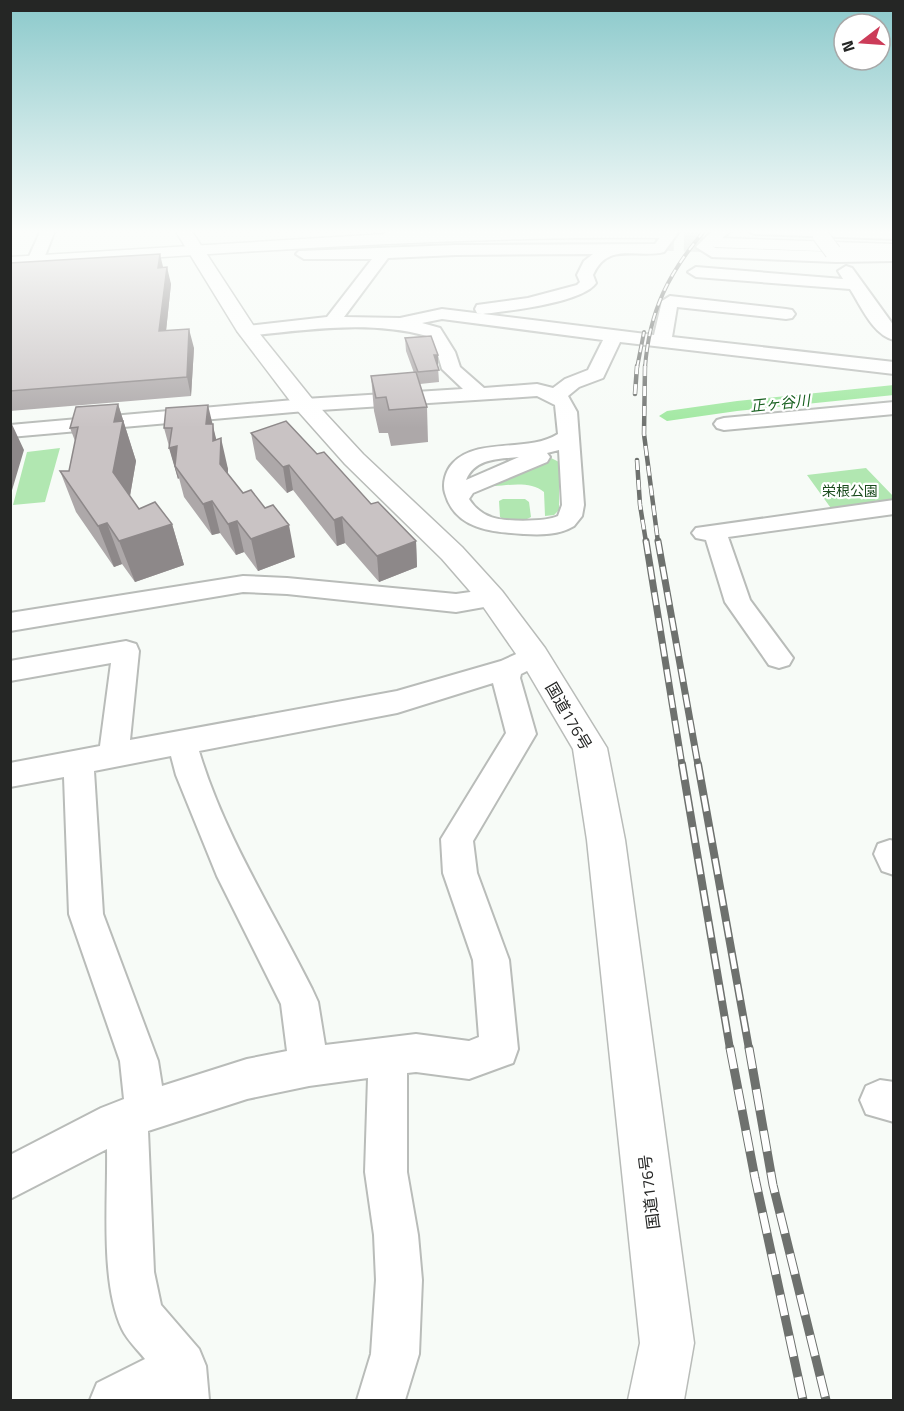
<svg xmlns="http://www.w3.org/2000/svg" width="904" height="1411" viewBox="0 0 904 1411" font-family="'Titillium Web','Noto Sans JP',sans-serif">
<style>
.green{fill:#b1e7b1}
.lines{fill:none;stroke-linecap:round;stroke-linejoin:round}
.canal{fill:#a0e8a0;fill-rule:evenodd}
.major-tunnel{stroke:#cdd0cd;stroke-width:19;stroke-dasharray:19 10;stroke-linecap:butt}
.minor-casing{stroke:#b9bcb9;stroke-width:4}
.major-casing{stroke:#b9bcb9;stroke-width:3}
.highway-casing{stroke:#b9bcb9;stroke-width:3}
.minor{fill:#fff;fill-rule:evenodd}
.major{fill:#fff;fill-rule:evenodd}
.highway{fill:#fff;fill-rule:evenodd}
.rail-far4-casing{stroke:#6e716e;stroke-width:4}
.rail-far3-casing{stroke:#6e716e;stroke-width:4.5}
.rail-far2-casing{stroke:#6e716e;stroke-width:7}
.rail-far1-casing{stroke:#6e716e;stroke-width:8}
.rail-casing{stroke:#6e716e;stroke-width:9}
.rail-far4{stroke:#fff;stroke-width:2;stroke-dasharray:8;stroke-linecap:butt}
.rail-far3{stroke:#fff;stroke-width:3;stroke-dasharray:10;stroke-linecap:butt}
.rail-far2{stroke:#fff;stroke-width:4.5;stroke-dasharray:13;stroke-linecap:butt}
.rail-far1{stroke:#fff;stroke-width:5;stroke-dasharray:16;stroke-linecap:butt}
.rail{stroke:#fff;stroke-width:7;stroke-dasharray:21;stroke-linecap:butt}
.minor-bridge-casing{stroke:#b9bcb9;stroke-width:18;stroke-linecap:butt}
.minor-bridge{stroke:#fff;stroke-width:16}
.wall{fill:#ada8a9}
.shaded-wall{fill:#8d8889}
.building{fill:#c9c3c4;stroke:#8d8889;stroke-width:1.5}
.labels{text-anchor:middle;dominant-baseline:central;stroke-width:4.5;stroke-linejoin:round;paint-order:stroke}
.far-park-label{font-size:14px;fill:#1a4b1d;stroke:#fff}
.far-water-label{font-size:15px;font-style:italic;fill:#17601f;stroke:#fff}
.street-label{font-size:16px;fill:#252625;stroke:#fff}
</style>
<rect width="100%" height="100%" fill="#f7fbf7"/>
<path class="green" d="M60,448L45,502L13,505L27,452Z
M551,458L559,462V510L554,515L545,516L544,492C531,481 510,485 495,486L494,482Z
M866,468L893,496V503L833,511L807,475Z
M503,499H525L529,502L531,517C523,522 507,522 500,517L499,501Z"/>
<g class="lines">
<path class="canal" d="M894,385V395L737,411L667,421L659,416L667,411L737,401Z"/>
<path class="major-tunnel" d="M655,241L720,243"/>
<g class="minor-casing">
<path id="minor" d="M41,230H55L43,261L35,266L27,261Z
M450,230L443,234L391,238L384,234L389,230Z
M666,230H680L664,252C637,259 608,241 593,275L596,283C582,303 508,311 483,314L477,313L475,309L477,305L528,298L577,285L580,282L577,275L584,261L593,254L456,255L388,258L344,317L400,318L442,309L654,335L662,301L670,296L786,309L792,310L795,314L792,318L786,319L677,307L672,337L894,362V374L620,342L603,378L579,387L568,396L577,412L584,505L582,516L574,526C559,535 541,535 524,534C493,532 455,530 445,493C442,483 446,470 453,463C478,437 528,453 558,434L555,405L537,396L305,411L10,437V425L305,399L463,389L442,369L437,352L427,336C368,320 307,330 247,336L241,335L238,331L241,327L247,326L327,317L372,259H304L296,254L299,251L456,245L655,244ZM442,319L603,340L588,370L565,379L553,388L537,384L484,388L460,367L455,352L440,328L422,323ZM559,450L562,505L558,516C547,522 503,522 491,517C482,514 474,507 469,499L473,493L547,462L550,457L547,453ZM519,457L466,480C475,458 499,459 519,457Z
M713,230H732L713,246L715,248L836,252L894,251V261L836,262L712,257L696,247Z
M747,230L894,231V239L754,234Z
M846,266L852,268L894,326V340C873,335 861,306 850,289L696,277L688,272L696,267L843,279L838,271Z
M894,402V414L724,430L717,428L714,424L717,420L724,418Z
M894,500V514L728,537L750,600L793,658L789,665L779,668L769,665L725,602L706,540L696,538L692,533L696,528Z
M243,576L287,578L456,594L492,589L501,592L505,598L501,604L456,612L287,594L243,592L10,631V613Z
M126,641L136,644L139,651L130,740L397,691L501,661L523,651L533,654L537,661L533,668L521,674L520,678L536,734L473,841L477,873L509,960L518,1049L513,1063L469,1079L416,1072L407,1073V1172L418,1235L422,1280L419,1354L405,1400H357L371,1354L376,1280L374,1235L365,1172L368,1078L309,1086L247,1099L148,1131L154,1272L161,1305L199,1349L206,1366L209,1400H90L97,1383L145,1359C138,1350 127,1340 122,1329C100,1282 108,1201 107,1149L10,1199V1155L101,1108L124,1099L120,1061L69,914L64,777L10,787V763L100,746L111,663L10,681V661ZM493,683L506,733L441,839L443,873L473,960L479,1037L469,1041L416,1034L325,1045L318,1002L312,989C273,911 224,835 199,751L397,713ZM171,756L176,775L217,876L281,1004L287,1051L247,1059L162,1086L158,1061L103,914L94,771Z
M890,840L894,841V875L882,871L874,854L878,844Z
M880,1080L894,1082V1122L866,1114L860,1100L866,1086Z"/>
</g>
<g class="major-casing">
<path id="major" d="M452,230H668L670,233L668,237L662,238C444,236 228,253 10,267V257Z
M720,238L894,244V254L714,247L711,243L714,239Z"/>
</g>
<g class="highway-casing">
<path id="highway" d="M175,230H191L255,328L313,400L363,454L462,547L502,591L545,648L607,748L625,840L694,1343L684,1400H628L640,1343L587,840L573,749L523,664L482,605L442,559L345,464L297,410L237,331Z"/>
</g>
<use href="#minor" class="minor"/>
<use href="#major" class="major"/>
<use href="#highway" class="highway"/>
<g class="rail-far4-casing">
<path id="rail-far4" d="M637,368L644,332
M645,368C649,311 669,272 705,230"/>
</g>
<g class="rail-far3-casing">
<path id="rail-far3" d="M645,366L644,434L658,542
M635,394L637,366
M637,460L640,505L646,542"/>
</g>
<g class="rail-far2-casing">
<path id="rail-far2" d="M646,541L682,765
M658,541L698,765"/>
</g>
<g class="rail-far1-casing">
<path id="rail-far1" d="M682,764L730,1049
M698,764L749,1049"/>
</g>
<g class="rail-casing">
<path id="rail" d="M730,1048L755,1178L803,1400
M749,1048L773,1185L826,1400"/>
</g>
<use href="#rail-far4" class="rail-far4"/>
<use href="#rail-far3" class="rail-far3"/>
<use href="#rail-far2" class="rail-far2"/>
<use href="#rail-far1" class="rail-far1"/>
<use href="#rail" class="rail"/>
<g class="minor-bridge-casing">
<path id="minor-bridge" d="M821,236L833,252"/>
</g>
<use href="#minor-bridge" class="minor-bridge"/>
</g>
<path class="wall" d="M10,263L163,267L171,284L166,331L194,348L191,396L10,411Z
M405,338L438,367L439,382L420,384L427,407L428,442L391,446L388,433H379L374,411L371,376L414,373L406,351Z
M118,404L136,461L130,496L139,509L172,524L184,565L135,582L122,564L114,567L76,512L60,471H69L75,441L70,428Z
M212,424L216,440L228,469V474L295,557L258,571L244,552L236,555L220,533L212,535L184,497L179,478L178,479L164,428Z
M251,433L317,454L371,504L416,541L417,567L379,582L345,543L337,546L293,490L287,493L256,459Z"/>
<path class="shaded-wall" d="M160,254L164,271L158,268Z
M167,267L171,284L164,350L159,331Z
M189,329L194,348L191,396L187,377Z
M434,355H438V367L434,368Z
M118,404L136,461L127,513L113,472L114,422Z
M208,405L220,455L221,438L228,469L227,495L206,424Z
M10,420L24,450L10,497Z
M177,446L175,466L179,478L178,479L169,448Z
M289,465L293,490L287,493L283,467Z
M212,501L220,533L212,535L203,504Z
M342,517L345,543L337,546L334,520Z
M237,521L244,552L236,555L228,524Z
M107,523L122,564L114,567L98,526Z
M172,524L184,565L135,582L119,541Z
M289,525L295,557L258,571L251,539Z
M416,541L417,567L379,582L377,556Z"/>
<path class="building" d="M160,254L158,268L167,267L159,331L189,329L187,377L10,391V263Z
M431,336L438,355H434L439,370L418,372L405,338Z
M416,372L427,407L389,410L386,397L376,398L371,376Z
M118,404L114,422L123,421L113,472L139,509L155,502L172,524L119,541L107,523L98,526L60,471H69L78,427L70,428L76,407Z
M208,405L206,424H213V441L221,438L220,464L243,493L251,490L265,508L273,505L289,525L251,539L237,521L228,524L212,501L203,504L175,466L177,446L169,448L172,428H164L166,408Z
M286,421L317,454L324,452L371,504L378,502L416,541L377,556L342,517L334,520L289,465L283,467L251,433Z"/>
<linearGradient id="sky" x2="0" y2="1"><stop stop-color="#8bc9cb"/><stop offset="0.54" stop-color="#fbfdfb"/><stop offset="1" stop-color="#fbfdfb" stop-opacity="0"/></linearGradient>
<rect width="904" height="428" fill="url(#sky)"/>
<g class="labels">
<g class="far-park-label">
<text x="850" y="490">栄根公園</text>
</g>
<g class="far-water-label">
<text transform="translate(780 403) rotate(-6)">正ヶ谷川</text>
</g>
<g class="street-label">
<text transform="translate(569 716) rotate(60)">国道176号</text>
<text transform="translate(649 1192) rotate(-97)">国道176号</text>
</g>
</g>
<rect width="904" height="1411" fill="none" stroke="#252625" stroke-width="24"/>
<g transform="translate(862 42) rotate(253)"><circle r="28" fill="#ffffff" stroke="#a8a8a8" stroke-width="1.5"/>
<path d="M0-4.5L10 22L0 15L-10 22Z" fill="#cc3c59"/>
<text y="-9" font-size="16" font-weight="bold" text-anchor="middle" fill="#252625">N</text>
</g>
</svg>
